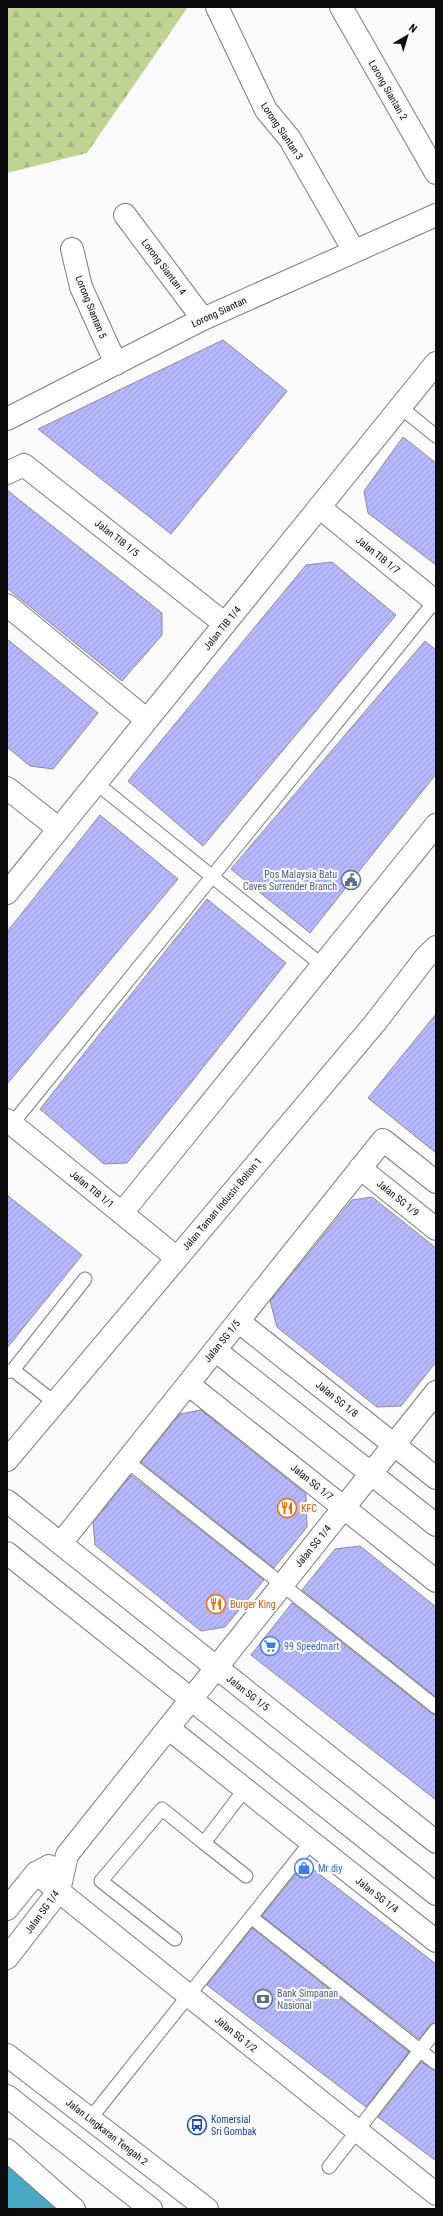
<svg xmlns="http://www.w3.org/2000/svg" width="443" height="2216" viewBox="0 0 443 2216" font-family="'Roboto Condensed',sans-serif">
<style>
.forest{fill:url(#forest-firs)}
.lines{fill:none;stroke-linecap:round;stroke-linejoin:round}
.river{stroke:#49a9c5;stroke-width:39}
.building{fill:url(#building-hatch);stroke:#8c8c93}
.service-casing{stroke:#7b7c83;stroke-width:15}
.minor-casing{stroke:#7b7c83;stroke-width:24}
.tertiary-casing{stroke:#7b7c83;stroke-width:24}
.primary-casing{stroke:#7b7c83;stroke-width:24}
.trunk-casing{stroke:#7b7c83;stroke-width:24}
.service{stroke:#fff;stroke-width:13}
.minor{stroke:#fff;stroke-width:22}
.tertiary{stroke:#fff;stroke-width:22}
.primary{stroke:#fff;stroke-width:22}
.trunk{stroke:#fff;stroke-width:22}
.labels{text-anchor:middle;dominant-baseline:central;stroke-width:4;stroke-linejoin:round;paint-order:stroke}
.street-label{font-size:10px;fill:#0c0c0e;stroke:#fbfbfe}
.service-label{font-size:10px;fill:#4e5e75;stroke:#fbfbfe;text-anchor:end}
.food-label{font-size:10px;fill:#c56008;stroke:#fbfbfe;text-anchor:start}
.shop-label{font-size:10px;fill:#366cbe;stroke:#fbfbfe;text-anchor:start}
.transit-label{font-size:10px;fill:#164399;stroke:#fbfbfe;text-anchor:start}
</style>
<defs>
<pattern id="forest-firs" width="22" height="20" patternUnits="userSpaceOnUse"><rect width="22" height="20" fill="#bfd493"/><path d="M5 1l3.5 6h-7zM16 11l3.5 6h-7z" fill="#a3b57e"/></pattern>
<pattern id="building-hatch" width="6" height="6" patternUnits="userSpaceOnUse"><rect width="6" height="6" fill="#b7b7fc"/><path d="M-1 1l2-2M0 6l6-6M5 7l2-2" fill="none" stroke="#9c9cd7"/></pattern>
</defs>
<rect width="100%" height="100%" fill="#fbfbfe"/>
<path class="forest" d="M7,7H188L87,153L7,173Z"/>
<g class="lines">
<path class="river" d="M7,2183L40,2209"/>
</g>
<path class="building" d="M223,340L287,391L171,534L38,429Z
M403,437L436,463V565L368,513L364,491Z
M7,490L162,613V635L122,681L7,588Z
M332,562L396,615L203,846L128,781L306,565Z
M7,639L98,713L53,769L30,766L7,747Z
M425,641L436,650V774L310,933L231,869Z
M100,815L178,879L7,1084V932Z
M207,899L286,963L127,1163L104,1164L40,1109Z
M436,1014V1153L368,1098Z
M7,1195L82,1255L7,1348Z
M372,1197L436,1248V1362L401,1406L377,1407L277,1327L270,1301L352,1200Z
M201,1410L306,1494L307,1527L274,1568L141,1462L180,1414Z
M131,1475L264,1580L225,1627L201,1631L95,1545L93,1523Z
M360,1546L436,1607V1697L302,1590L335,1549Z
M292,1603L431,1713L436,1715V1800L251,1655Z
M305,1863L436,1964V2022L430,2025L419,2039L262,1916Z
M252,1928L409,2052L366,2107L207,1985Z
M421,2062L436,2071V2161L378,2117Z"/>
<g class="lines">
<g class="service-casing">
<path id="service" d="M400,407L436,436
M96,783L322,965
M12,1124L435,601
M13,1370L85,1279
M7,1372L13,1370L54,1402
M127,1461L436,1707
M245,1789L204,1843L246,1876
M251,1917L436,2063
M175,1939L101,1881L162,1809L204,1843
M90,2119L311,1842
M329,2167L436,2030"/>
</g>
<g class="minor-casing">
<path id="minor" d="M217,7L266,110L290,139L354,251
M341,7L436,173
M125,215L203,319
M72,249L81,287L116,364
M7,419L203,319L436,215
M7,473L24,465L225,624
M319,507L436,602
M7,605L147,720
M7,788L59,829
M7,893L436,363
M7,1120L177,1258
M360,1168L436,1229
M122,1213L436,825
M238,1321L436,1478
M215,1350L436,1525
M188,1384L436,1581
M7,1501L436,1842
M61,1543L383,1140L436,1182
M7,1553L436,1894
M168,1728L436,1941
M36,1873L436,2194
M7,1909L36,1873L49,1866
M7,1958L59,1891L67,1855L436,1392"/>
</g>
<g class="tertiary-casing">
<path id="tertiary" d="M7,1460L375,1023L425,958L436,947"/>
</g>
<g class="primary-casing">
<path id="primary" d="M7,2150L74,2209"/>
</g>
<g class="trunk-casing">
<path id="trunk" d="M7,2055L207,2209
M7,2096L151,2209"/>
</g>
<use href="#service" class="service"/>
<use href="#minor" class="minor"/>
<use href="#tertiary" class="tertiary"/>
<use href="#primary" class="primary"/>
<use href="#trunk" class="trunk"/>
</g>
<defs>
<g id="civic-ring" transform="scale(1)"><circle r="9.5" fill="#fbfbfe" stroke="#5c6f8a" stroke-width="1.5"/><path d="M-.6-6.5H3V-4.5H.6V-3L4-1V1h2V6H-6V1h2V-1L-.6-3ZM-1.2 2.5V6h2.4V2.5Z" fill="#5c6f8a"/></g>
<g id="restaurant-ring" transform="scale(1)"><circle r="9.5" fill="#fbfbfe" stroke="#e8710a" stroke-width="1.5"/><path d="M-5-6h1v4h1v-4h1v4h1v-4h1v5L-1.5 .5V6h-2V.5L-5-1ZM5-6V6H3V1.5H1.5Q1.5-4 5-6Z" fill="#e8710a"/></g>
<g id="supermarket-ring" transform="scale(1)"><circle r="9.5" fill="#fbfbfe" stroke="#3f7fe0" stroke-width="1.5"/><path d="M-6-5.5h2.5l.6 2H6L4.5 2H-2.5L-4.4-4H-6ZM-1.5 3.2a1.3 1.3 0 1 0 .1 0ZM3 3.2a1.3 1.3 0 1 0 .1 0Z" fill="#3f7fe0"/></g>
<g id="shop-ring" transform="scale(1)"><circle r="9.5" fill="#fbfbfe" stroke="#3f7fe0" stroke-width="1.5"/><path d="M-5-2.5h2.3a2.7 3.5 0 0 1 5.4 0H5L5.5 6h-11ZM-1.5-2.5h3a1.5 2.3 0 0 0-3 0Z" fill="#3f7fe0"/></g>
<g id="bank-ring" transform="scale(1)"><circle r="9.5" fill="#fbfbfe" stroke="#5c6f8a" stroke-width="1.5"/><path d="M-6-4H6V4H-6ZM0-2.3a2.3 2.3 0 1 0 0 4.6a2.3 2.3 0 1 0 0-4.6Z" fill="#5c6f8a"/></g>
<g id="bus-ring" transform="scale(1)"><circle r="9.5" fill="#fbfbfe" stroke="#1a4fb4" stroke-width="1.5"/><path d="M-5-6H5V4H4V6H2V4H-2V6H-4V4H-5ZM-3.5-4V0h7V-4ZM-3.5 1.2v1.5H-2V1.2ZM2 1.2v1.5H3.5V1.2Z" fill="#1a4fb4"/></g>
</defs>
<g fill-rule="evenodd">
<use href="#civic-ring" x="351" y="880"/>
<use href="#restaurant-ring" x="287" y="1508"/>
<use href="#restaurant-ring" x="216" y="1604"/>
<use href="#supermarket-ring" x="270" y="1646"/>
<use href="#shop-ring" x="304" y="1868"/>
<use href="#bank-ring" x="263" y="1999"/>
<use href="#bus-ring" x="197" y="2125"/>
</g>
<g class="labels">
<g class="street-label">
<text transform="translate(388 90) rotate(60)">Lorong Siantan 2</text>
<text transform="translate(282 131) rotate(56)">Lorong Siantan 3</text>
<text transform="translate(164 267) rotate(53)">Lorong Siantan 4</text>
<text transform="translate(91 307) rotate(68)">Lorong Siantan 5</text>
<text transform="translate(219 312) rotate(-25)">Lorong Siantan</text>
<text transform="translate(117 538) rotate(38)">Jalan TIB 1/5</text>
<text transform="translate(378 555) rotate(39)">Jalan TIB 1/7</text>
<text transform="translate(222 628) rotate(-51)">Jalan TIB 1/4</text>
<text transform="translate(92 1189) rotate(39)">Jalan TIB 1/1</text>
<text transform="translate(398 1198) rotate(39)">Jalan SG 1/9</text>
<text transform="translate(222 1204) rotate(-50)">Jalan Taman Industri Bolton 1</text>
<text transform="translate(222 1341) rotate(-51)">Jalan SG 1/5</text>
<text transform="translate(337 1399) rotate(39)">Jalan SG 1/8</text>
<text transform="translate(312 1482) rotate(39)">Jalan SG 1/7</text>
<text transform="translate(313 1546) rotate(-51)">Jalan SG 1/4</text>
<text transform="translate(248 1693) rotate(38)">Jalan SG 1/5</text>
<text transform="translate(377 1895) rotate(38)">Jalan SG 1/4</text>
<text transform="translate(42 1912) rotate(-54)">Jalan SG 1/4</text>
<text transform="translate(236 2034) rotate(39)">Jalan SG 1/2</text>
<text transform="translate(107 2132) rotate(38)">Jalan Lingkaran Tengah 2</text>
</g>
<g class="service-label">
<text x="337" y="874">Pos Malaysia Batu<tspan x="337" dy="12">Caves Surrender Branch</tspan></text>
<text x="277" y="1993" text-anchor="start">Bank Simpanan<tspan x="277" dy="12">Nasional</tspan></text>
</g>
<g class="food-label">
<text x="301" y="1508">KFC</text>
<text x="230" y="1604">Burger King</text>
</g>
<g class="shop-label">
<text x="284" y="1646">99 Speedmart</text>
<text x="318" y="1868">Mr diy</text>
</g>
<g class="transit-label">
<text x="211" y="2119">Komersial<tspan x="211" dy="12">Sri Gombak</tspan></text>
</g>
</g>
<rect width="443" height="2216" fill="none" stroke="#0c0c0e" stroke-width="16"/>
<g transform="translate(407 36) rotate(38)" stroke="#fbfbfe" stroke-width="3" paint-order="stroke">
<path d="M0-3L7 15L0 10L-7 15Z" fill="#0c0c0e"/>
<text y="-6" font-size="11" font-weight="bold" text-anchor="middle" fill="#0c0c0e">N</text>
</g>
</svg>
